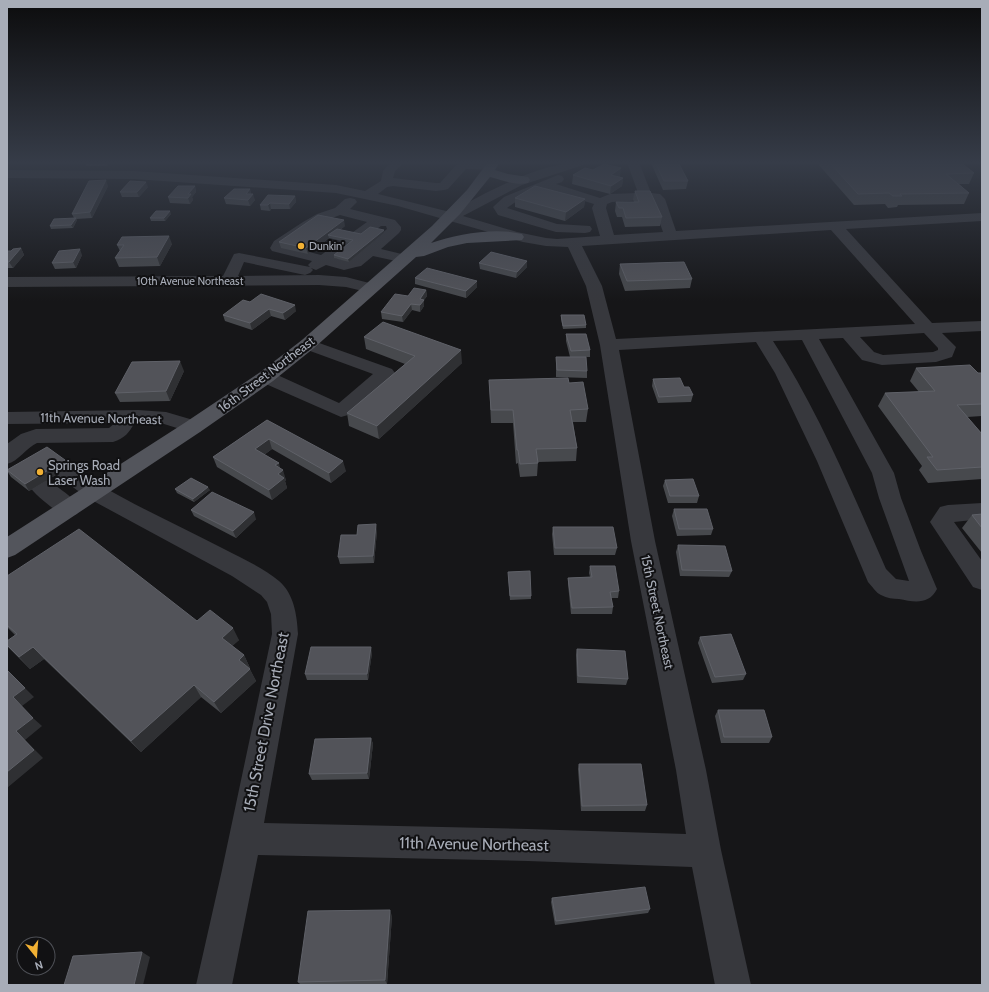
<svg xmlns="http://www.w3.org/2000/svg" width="989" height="992" viewBox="0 0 989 992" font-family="Cabin,sans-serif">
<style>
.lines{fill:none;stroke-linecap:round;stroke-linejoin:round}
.minor{fill:#37383d;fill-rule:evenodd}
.major{fill:#53555c;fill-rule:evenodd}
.wall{fill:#47494d}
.shaded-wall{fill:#2f3033}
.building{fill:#525359;stroke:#5f6168}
.poi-dot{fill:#f2b134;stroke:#111113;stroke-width:1.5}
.labels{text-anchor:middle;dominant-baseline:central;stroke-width:4;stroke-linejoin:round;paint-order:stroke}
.far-poi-label{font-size:11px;fill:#a8adb8;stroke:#111113;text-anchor:start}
.far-street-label{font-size:11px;fill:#a8adb8;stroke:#111113}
.street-label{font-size:13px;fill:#a8adb8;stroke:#111113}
.poi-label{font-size:13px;fill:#a8adb8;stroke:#111113;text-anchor:start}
.near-street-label{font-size:16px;fill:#a8adb8;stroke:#111113}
</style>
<rect width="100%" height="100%" fill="#161618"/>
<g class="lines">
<path class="minor" d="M391,162H404L395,171L393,178L436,183H440L458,163L472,162L495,164L497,167L495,170L466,169L448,189L444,190L436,191L393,186L387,187L378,194L450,212C489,191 540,162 585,162L583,165L522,185L463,216L517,232L546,238L557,239L600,236L592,208L594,204L545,189L514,203L507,208L557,224L590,226L592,229L590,232L585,233L556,232L498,215L493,207L504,197L558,175L562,176L564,179L562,182L556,184L600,198L610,194L638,193L627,162H639L651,193L660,194L665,199L676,231L982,213V221L846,229L932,323L982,321V331L942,333L956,347L952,357L936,362L882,365L862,360L843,338L819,339L894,473L901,498L921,551L937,589C929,605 914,602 899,599C893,599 887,598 881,595C876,593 872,586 868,582L817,461L775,373L756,342L619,350L655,541L706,770L721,850L751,985H715L692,867L528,861L258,855L232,985H196L222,870L272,634L271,614L267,602L261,595L232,576L86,497L57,475L54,470L57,465C75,460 88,477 102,486C141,509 184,528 224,549C242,558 263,568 279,581C294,594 297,615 298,634L264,823L528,829L686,834L676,770L631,541L600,345L586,286L568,247L546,246L523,242L398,206L336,193L134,179L7,178V170L134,171L336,185L365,191L381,181L383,171ZM646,200L652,201L663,232L614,235L606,208L607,204L612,202ZM831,230L915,324L616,339L602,286L582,246ZM924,333L938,348V350L933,352L883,355L874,352L860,337ZM802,340L872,473L879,498L909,581L896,579L886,569C852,492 819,412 773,341Z
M350,198L355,199L357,202L350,209L395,220L401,227V230L399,233L381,249L410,256L412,259L410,262L405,263L373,256L361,266L356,267L344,270L326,265L316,270L311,268L313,270L310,273L305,275L244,262L238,276L319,275L346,277L377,285L379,288L377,291L371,293L346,287L319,285L7,287V277L223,276L234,254L239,253L310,267L308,265L312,261L272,251L270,248L274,241L303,222L317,214L335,208L345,199ZM340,215L367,222L321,255L286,246L319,223ZM381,226H386L387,229L351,259L344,260L335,258Z
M308,339L392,369L395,373L348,415L341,417L259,381L257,377L259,373L266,371L273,373L339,403L373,374L302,348L299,344L302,340Z
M138,410L166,412L200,422L203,427L200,432L193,433L164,424L135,422C129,433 125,438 113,442L37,443C26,448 19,461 7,464V444L21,434L36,429L109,428L115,423L7,424V412Z
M40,478C52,482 74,497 80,508L77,514C74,515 71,516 67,516C58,514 34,494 29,486L32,481Z
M982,503V519L954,522L982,561V590L973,587L930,522L940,507L948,505Z"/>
<path class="major" d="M488,162H500L495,170L508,174L528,177L530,180L528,183C516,186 502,180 490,177L460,214L431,243C457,234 495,227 522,234L524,237L522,240L467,243L448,247L424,256L416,257L314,348L273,381L200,432L15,555L7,558V537L186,422L259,373L302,340L432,226L467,190Z"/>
</g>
<path class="wall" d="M19,162H41L20,163Z
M84,162H110L107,166H86Z
M652,162H678L688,181L686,189L663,190L651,163Z
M818,162H960L974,173L969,184H959L969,193L964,204L898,205L897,207L888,208L885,204L854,205L818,164Z
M593,170L620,176L619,177L623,178L622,186L610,194L572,184L573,175Z
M108,186L92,218L76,219L77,220L73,228L51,229L50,226L74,218L72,214Z
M195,186L196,192L192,197L193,200L190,204L170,203L168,197Z
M148,187L139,197H122L120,192Z
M250,189L251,194L255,200L250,206L226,204L224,198Z
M635,191L662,217L660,226L625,227L622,217H617L615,211L616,202H634L633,199Z
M295,196L296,202L290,209H271L270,211L261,210L260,205Z
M515,198L585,199L584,207L565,221L515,207Z
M171,214L165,221H151L150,218Z
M345,226L340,230L361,234L384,230V233L349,262L334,258V255L350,243L329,238L308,254L281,248L279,242Z
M172,244L160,266L119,267L115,258L120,251L117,245Z
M21,248L24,255L13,268H7V251H11Z
M82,255L76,268L55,269L52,263Z
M527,261V267L516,278L480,269L479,263Z
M620,264L692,279L690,288L625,291L619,274Z
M415,278L477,287L466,298L415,284Z
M426,290L427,296L424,300V306L420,312L412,310L403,322L382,319L381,312L408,296Z
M250,302L296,311L285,320L271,316L252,330L225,321L223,315Z
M561,315L586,325V328L563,329L561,319Z
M566,334L590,350V357H576L587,371V378L556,377V357H570L566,341Z
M364,337L462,363L379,439L349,426L347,413L405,364L366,349Z
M916,368L978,373H982V416L967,417L982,434V479L928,483L919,470L922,466L878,406L885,393L919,392L910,381Z
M184,371L170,401L120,402L115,393Z
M653,379L684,387L693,395L691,402L658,403L652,386Z
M489,380L569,383L588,409L586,422H573L577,448L576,461L538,462L537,476L520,477L518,463L516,464L513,423H491Z
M267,420L346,471L331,483L272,449L264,455L280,468L286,480L285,481L287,488L272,500L217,467L213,457Z
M65,460L69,467L29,491L11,477L7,471Z
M665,480L699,496L697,503H668L663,486Z
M175,489L210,490L194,502L177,493Z
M674,509L713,529L711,535L677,536L672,516Z
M191,510L256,519L236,538L194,516Z
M982,514V553L962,528L972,515Z
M553,527L617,548L615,555H554L552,534Z
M377,531L374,563L340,564L338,557L357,535Z
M678,545L732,571L729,577L680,576L676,552Z
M590,566L619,591L618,598H611L613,607L612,614H571L568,584V578L590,577L589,573Z
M508,575L531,596V599L510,600Z
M7,576L197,621L239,640L232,646L244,655L250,668H249L256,681L221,713L201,697L141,752L44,659L30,669L7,646L15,635L7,627Z
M700,637L746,674L743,680L712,683L698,643Z
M577,649L628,679L626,685L577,683L576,655Z
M372,653L368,680H307L305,674Z
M718,710L772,737L769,743H721L715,716Z
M371,738L373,744L369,779L312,780L309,774Z
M579,764L647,805L645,811H581L578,769Z
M552,898L650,909L648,913L555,925L551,902Z
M392,916L387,984L301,985L298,982Z"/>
<path class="shaded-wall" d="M105,162H110L107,166Z
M621,168L620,176L610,183L611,175Z
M623,178L622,186L610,194L611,186Z
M106,180L108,186L92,218L90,212Z
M146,182L148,187L139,197L137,192Z
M195,186L196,192L192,197L193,200L190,204L188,198V194Z
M250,189L251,195L246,194Z
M253,194L255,200L250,206L248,200Z
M295,196L296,202L290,209L289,204Z
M585,199L584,207L565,221L566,212Z
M270,203L271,209L270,211L268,205Z
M170,211L171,214L165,221L164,218Z
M76,218L77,220L73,228L71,225Z
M344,220L345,226L332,236L328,235L329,238L308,254L306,248Z
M384,230V233L349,262L348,259Z
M169,236L172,244L160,266L157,257Z
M21,248L24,255L13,268L9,262Z
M80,249L82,255L76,268L73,262Z
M527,261V267L516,278L517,272Z
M477,281V287L466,298V291Z
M426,290L427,296L424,300V306L420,312V299Z
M411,304L412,310L403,322L402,316Z
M295,305L296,311L285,320L283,313Z
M269,309L271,316L252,330L250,323Z
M461,350L462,363L379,439L377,426Z
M180,361L184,371L170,401L166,391Z
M269,439L272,449L258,459L255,449Z
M65,460L69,467L29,491L25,484Z
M343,461L346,471L331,483L329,473Z
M279,463L281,472L283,470L286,480L285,481L287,488L272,500L269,490L275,465Z
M208,487L210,490L194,502L193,499Z
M254,512L256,519L236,538L233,531Z
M376,524L377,531L374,563L373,556Z
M233,628L239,640L228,650L222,638Z
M33,647L44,659L30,669L19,657Z
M371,647L372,653L368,680L367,674Z
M244,655L250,668L245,672L239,660Z
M250,669L256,681L221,713L214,702Z
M194,685L201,697L141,752L131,741Z
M25,688L34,697L22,706L13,697Z
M33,718L42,726L25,740L43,758L7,788V772L16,731Z
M371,738L373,744L369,779L367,773Z
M390,910L392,916L387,984L385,980Z
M142,952L150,957L143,985H134Z"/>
<path class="building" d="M655,162H678L688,181H664Z
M829,162H960L974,173L946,174L969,193L900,194L902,196H893L889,193L858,194Z
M604,164L621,168L611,175L623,178L611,186L573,175L585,168L593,170Z
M106,180L90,212L72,214L89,181Z
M130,181L146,182L137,192H120Z
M178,186H195L188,194H191L188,198L168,197Z
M535,186L585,199L566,212L515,198Z
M234,189H250L246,194H253L248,200L224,198Z
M635,191H650L662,217L626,218L623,208H619L616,202H639Z
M268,195L295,196L289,204L270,203L268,205H260Z
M156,211H170L164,218H150Z
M318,215L344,220L306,248L279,242Z
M76,218L71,225L50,226L54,219Z
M370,227L384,230L348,259L334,255L353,240L328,235L337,229L361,234Z
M169,236L157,257L115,258L124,245H117L122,237Z
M21,248L9,262H7V251H11L13,249Z
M80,249L73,262L52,263L59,251Z
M491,252L527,261L517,272L479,263Z
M684,262L692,279L627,281L620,264Z
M427,268L477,281L466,291L415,278Z
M414,288L426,290L420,299L424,300L420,305L411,304L402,316L381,312L395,294L408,296Z
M261,294L295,305L283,313L269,309L250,323L223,315L243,300L250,302Z
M561,315H584L586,325L563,326Z
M383,322L461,350L377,426L347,413L415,356L364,337Z
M566,334H586L590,350L571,351Z
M556,357H586L587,371L557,370Z
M180,361L166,391L115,393L132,362Z
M970,365L978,373H982V404L957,405L982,434V467L937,470L927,457H933L885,393L935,391L916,368Z
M568,378L569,383L583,382L588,409L570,410L577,448L536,449L538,463L520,464L518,450H517L513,410H491L489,380Z
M680,378L684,387H689L693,395L659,397L653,379Z
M267,420L343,461L329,473L269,439L255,449L279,463L275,465L283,470L278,474L284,478L269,490L213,457Z
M47,447L65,460L25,484L7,470Z
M191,478L208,487L193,499L175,489Z
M693,479L699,496H670L665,480Z
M212,492L254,512L233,531L191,510Z
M674,509H707L713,529H679Z
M982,514V528L972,515Z
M376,524L373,556L338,557L341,535H357L358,525Z
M553,527H613L617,548H555Z
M79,529L197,621L210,610L233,628L222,638L244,655L239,660L250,669L214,702L194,685L131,741L33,647L19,657L7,645V641L17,634L7,625V576Z
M678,545L725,546L732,571L682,570Z
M590,566H615L619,591L610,592L613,607L572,608L568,578L592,577Z
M530,571L531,596H510L508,572Z
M731,634L746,674L715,677L700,637Z
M311,647H371L367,674H305Z
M577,649L625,651L628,679L578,676Z
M7,670L25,688L13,697L33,718L16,731L34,750L7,772Z
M718,710H764L772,737H724Z
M371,738L367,773L309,774L315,739Z
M579,764H641L647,805L582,806Z
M645,887L650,909L556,921L552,898Z
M390,910L385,980L298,982L308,911Z
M142,952L134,985H64L73,956Z"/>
<linearGradient id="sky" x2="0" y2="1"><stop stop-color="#0c0c0d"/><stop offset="0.54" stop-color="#363c48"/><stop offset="1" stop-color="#363c48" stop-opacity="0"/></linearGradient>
<rect width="989" height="301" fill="url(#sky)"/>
<g class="poi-dot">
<circle cx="301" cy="246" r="4"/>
<circle cx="40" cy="472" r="4"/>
</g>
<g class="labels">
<g class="far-poi-label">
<text x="309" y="246">Dunkin'</text>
</g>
<g class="far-street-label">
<text x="190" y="281">10th Avenue Northeast</text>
</g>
<g class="street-label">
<text transform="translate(266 374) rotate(-37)">16th Street Northeast</text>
<text transform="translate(101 418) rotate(1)">11th Avenue Northeast</text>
<text transform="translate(658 612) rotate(78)">15th Street Northeast</text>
</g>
<g class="poi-label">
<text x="48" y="465">Springs Road<tspan x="48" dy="15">Laser Wash</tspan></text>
</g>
<g class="near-street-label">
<text transform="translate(266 722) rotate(-79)">15th Street Drive Northeast</text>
<text transform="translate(474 844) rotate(1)">11th Avenue Northeast</text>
</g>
</g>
<rect width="989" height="992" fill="none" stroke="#a8adb8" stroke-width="16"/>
<g transform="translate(36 956) rotate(163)"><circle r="19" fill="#111113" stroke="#4d4f55"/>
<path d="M0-3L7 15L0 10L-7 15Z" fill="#f2b134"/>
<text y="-6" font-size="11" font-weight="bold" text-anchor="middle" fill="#a8adb8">N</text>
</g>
</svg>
